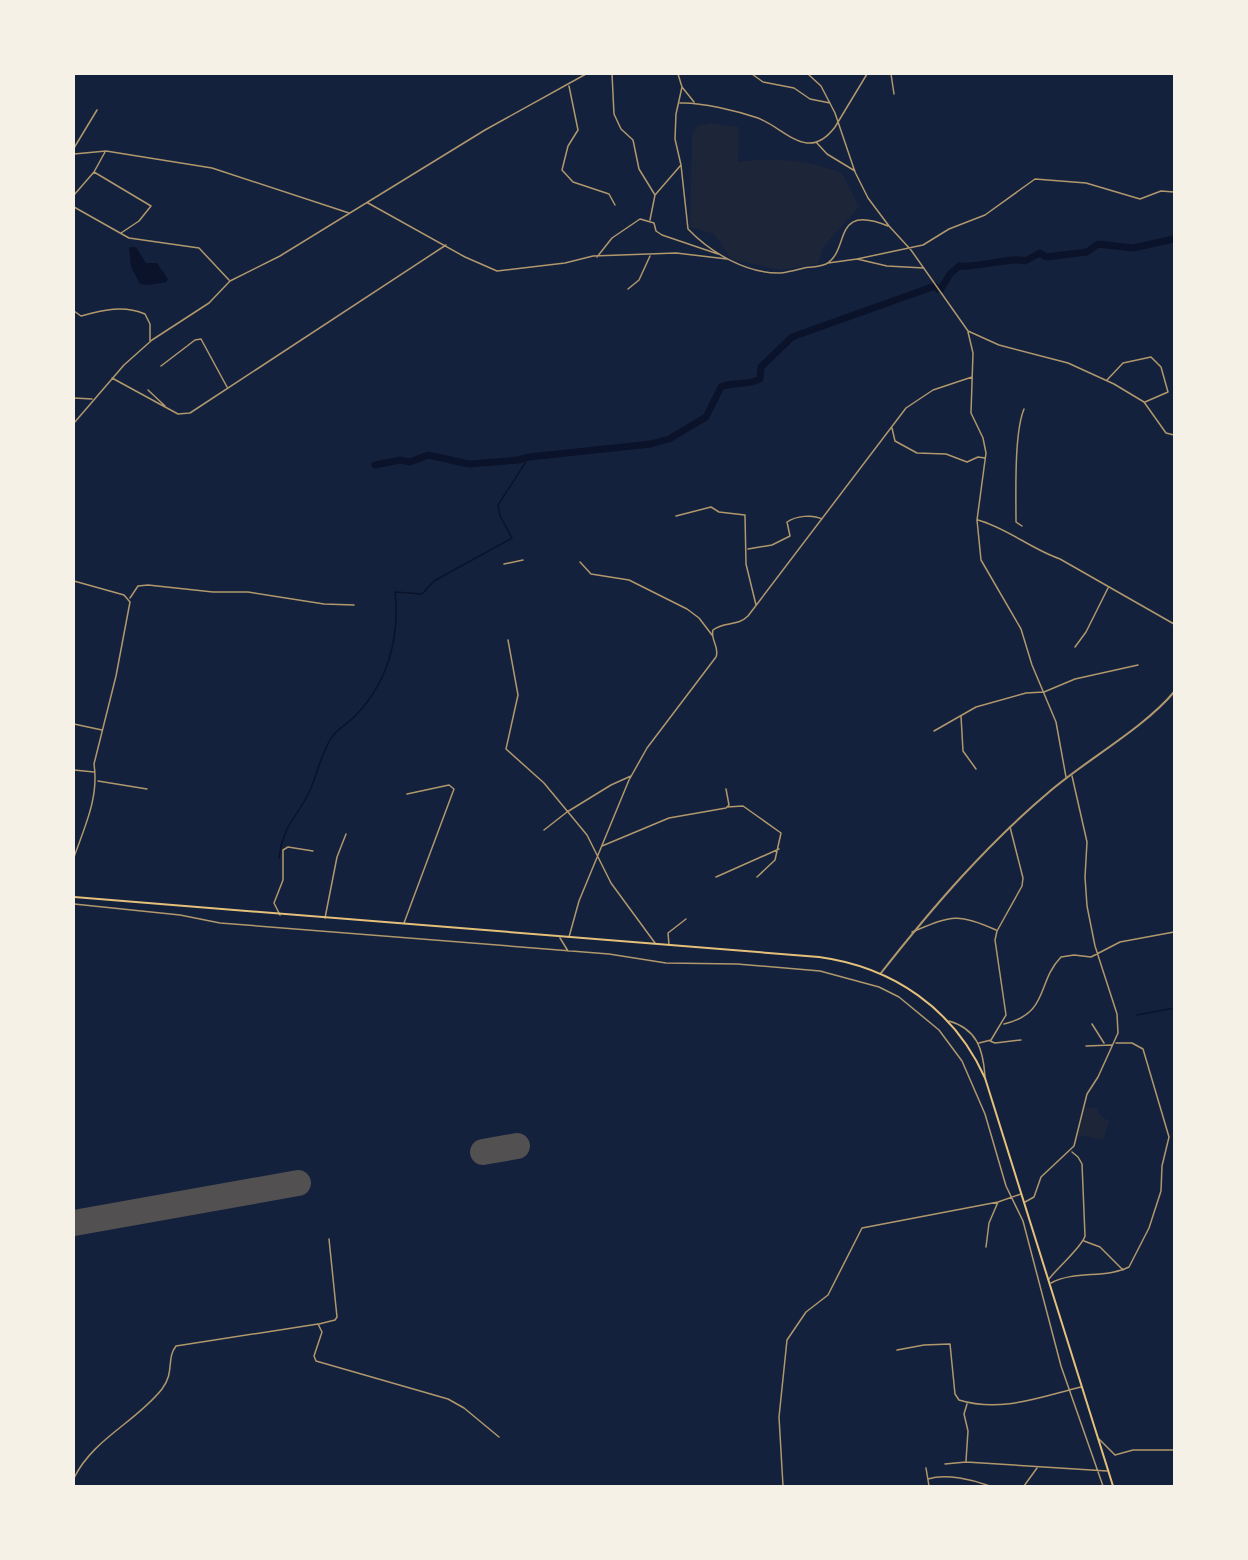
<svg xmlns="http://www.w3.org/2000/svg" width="1248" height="1560" viewBox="0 0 1248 1560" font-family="'Roboto Condensed',sans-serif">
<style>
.green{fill:#1d2539}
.water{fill:#0b132b}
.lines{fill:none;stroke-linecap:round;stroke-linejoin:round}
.stream{stroke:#0b132b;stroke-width:1.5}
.river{stroke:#0b132b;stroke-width:7}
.runway{stroke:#525050;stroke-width:26}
.minor{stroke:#b1986c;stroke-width:1.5}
.tertiary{stroke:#b1986c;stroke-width:2}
.secondary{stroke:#e5c07b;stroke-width:2}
</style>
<rect width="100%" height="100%" fill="#14213d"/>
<path class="green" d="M711,123L739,127L738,162C774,157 808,160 842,173L859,207L823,247L818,264L780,270L731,259L714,234L690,227L692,136L697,126Z
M1085,1108H1096L1102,1117L1109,1121L1103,1140L1085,1136L1078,1137Z"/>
<path class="water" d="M129,247H136L146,263H157L168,279L166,282L149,285L140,284L131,267Z"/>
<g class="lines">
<path class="stream" d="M279,858C284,821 298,818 311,788C318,771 322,751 332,737C338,728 349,723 356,715C388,682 400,637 395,592L422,594L434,581L512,538L500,516L498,505L529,457
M1137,1015L1174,1008"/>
<path class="river" d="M941,289L950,274L959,266C977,268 1015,256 1025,261L1040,253L1046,257L1087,252L1098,244L1133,248L1174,239
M375,465L400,460L410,462L428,455L469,464L518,460L529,457L651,444L669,439L706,417L721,387C734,381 747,386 760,379L761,367L792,337L935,286L938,289"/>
<path class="runway" d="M483,1152L517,1146
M74,1223L298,1183"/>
<path class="minor" d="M612,74L614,114L621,129L633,140L639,169L655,195
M752,74L763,82L794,88L810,99L830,103
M808,74L821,86L835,113L855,172L868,198L889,226L911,250L968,331L999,345L1068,363L1114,384L1144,402L1166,433L1174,435
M891,74L894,94
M569,86L578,130L568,146L562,170L573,182L609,194L615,205
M682,87L694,102
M680,103C701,102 737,111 758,118C786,129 808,163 835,127L867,74
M816,142L827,154L855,171
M74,148L97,110
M74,154L106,151L212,168L349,213
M681,165L688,229C711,253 747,274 781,273C789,272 796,270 804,268C811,267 819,267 826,264C851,250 831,203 888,226
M94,172L151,206L139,221L121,233
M74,195L94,172L105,152
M368,203L465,257L497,271L565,263L593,256L676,253L727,259
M74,207L129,238L199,248L229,280
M650,220L655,195L681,165L675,139L676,114L682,87L678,74
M597,257L612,238L640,219L654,223L656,231L662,235L718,254
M857,259L923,245L949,229L985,215L1035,179L1086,183L1140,199L1161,191L1174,192
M828,263L857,259L887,266L924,268
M628,289L639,280L650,256
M74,311L81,316C104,310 123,305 145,314L150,324V342
M968,332L973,353L971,413L983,438L986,453L977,520L981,560L1021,629L1032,665L1056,722L1066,777
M161,366L195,340L201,339L227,387
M112,378L178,414L190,413L446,245
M1107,380L1123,363L1151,357L1161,367L1168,392L1145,402
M148,390L165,406
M74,398L92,399
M74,423L124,365L152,340L209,303L230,281L280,256L485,130L586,74
M892,428L895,441L917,453L946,454L967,462L978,457L985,458
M676,516L711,507L719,512L745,515L746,564L756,605
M978,520C1007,528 1031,549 1060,559L1174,624
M1022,526L1016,522C1016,494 1014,433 1024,409
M748,549L772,545L790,536L787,522C796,516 812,514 822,519
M580,562L591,574L629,580L687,609L699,618L712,635
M504,564L523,560
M74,581L124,595L130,602L116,676L94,764C99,797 85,826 74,857
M130,598L138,586L148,585L213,592H248L324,604L354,605
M508,640L518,695L506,749L544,783L587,835L611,883L655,943
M1075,647L1086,632L1108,588
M961,716L963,751L976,769
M74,724L102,730
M934,731L976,707L1026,693L1044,692L1075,679L1138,665
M74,770L94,772
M98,781L147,789
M727,807L743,806L781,833L775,860L757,877
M544,830L567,812L611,785L631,776
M602,846L669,818L726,808L729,805L726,789
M716,877L779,849
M74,904L180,915L220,923L609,954L666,963L737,964L820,971L879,987L899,997L939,1030L962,1061L985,1114L1006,1186L1023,1221L1061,1366L1103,1486
M280,915L274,903L283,880V850L288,847L313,851
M325,918L337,857L346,834
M404,923L454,789L449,785L407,794
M912,932C951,916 957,912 996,930
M569,937L579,901L629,780L647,748L716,657C720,647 710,640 713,630C724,621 737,627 748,616L906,408L933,390L972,377
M560,938L568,951
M669,945L668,933L686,919
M949,1021C977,1029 983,1049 985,1076
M1004,1024C1050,1013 1036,983 1061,957L1074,955L1091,957L1120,942L1174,932
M1092,1024L1104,1043
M990,1041L995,1043L1021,1040
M979,1043L991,1040L1006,1015L995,940L997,931L1022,886L1023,878L1010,827
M1086,1046L1112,1045
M1025,1202L1034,1197L1041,1177L1074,1146L1087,1094L1098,1077L1118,1033L1117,1014L1095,946L1087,906L1085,877L1087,842L1072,776
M1084,1241L1100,1247L1123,1270
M986,1247L989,1223L998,1202
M1049,1279C1058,1267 1082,1247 1085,1236L1082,1164L1078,1157L1072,1152
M1051,1283C1075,1270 1105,1279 1129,1267L1149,1228L1161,1191L1162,1166L1169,1137L1143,1049L1132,1043H1116
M319,1324L335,1320L337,1317L329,1239
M897,1350L924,1345L950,1344L955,1394L959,1400C1001,1413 1040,1397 1081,1387
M1099,1439L1115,1455L1133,1450H1174
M966,1461L968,1431L964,1414L967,1404
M945,1464L966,1462L1107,1471
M926,1468L929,1486
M74,1478C93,1439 136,1422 162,1389C175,1372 166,1359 176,1346L318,1324L322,1332L314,1356L316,1361L448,1399L464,1408L499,1437
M928,1479C946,1473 974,1480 990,1486
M783,1486L779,1417L787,1340L806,1312L828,1295L862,1228L998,1202L1021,1194
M1024,1486L1037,1468"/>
<path class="tertiary" d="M881,973C932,908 986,845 1049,792C1086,760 1144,728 1174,692"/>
<path class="secondary" d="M74,897L819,957C893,967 954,1009 985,1078L1113,1486"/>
</g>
<rect width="1248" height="1560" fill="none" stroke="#f6f1e7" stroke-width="150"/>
</svg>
